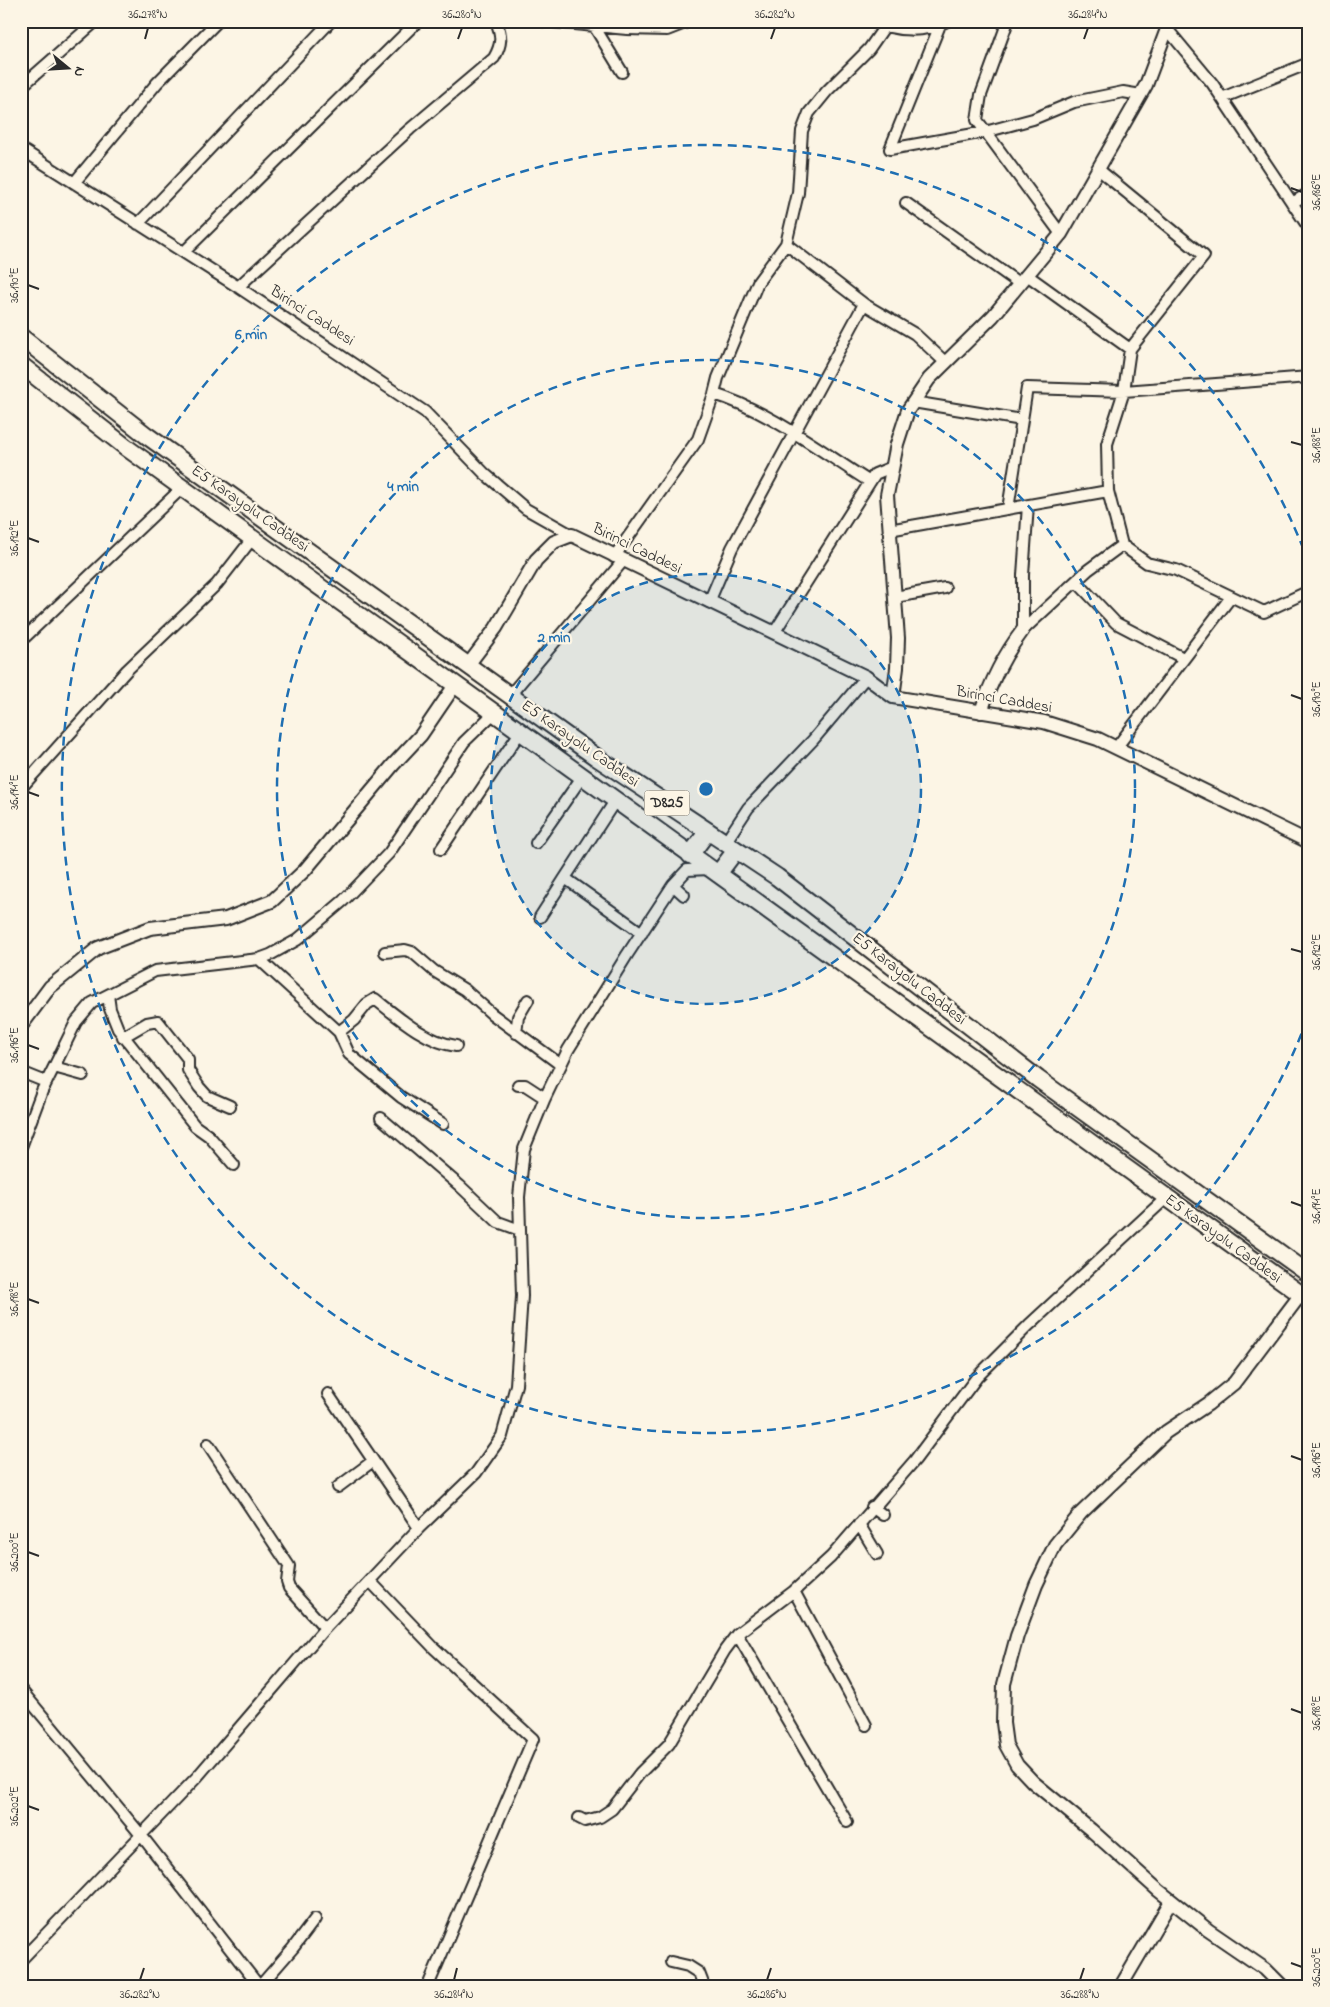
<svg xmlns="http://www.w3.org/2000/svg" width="1330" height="2007" viewBox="0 0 1330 2007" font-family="'Indie Flower',sans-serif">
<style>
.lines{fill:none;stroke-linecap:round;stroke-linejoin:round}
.minor-casing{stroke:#2b2b2b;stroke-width:14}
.tertiary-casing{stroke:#2b2b2b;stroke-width:16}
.trunk-casing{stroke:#2b2b2b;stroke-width:20}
.minor{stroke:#fcf5e5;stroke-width:10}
.tertiary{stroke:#fcf5e5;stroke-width:12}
.trunk{stroke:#fcf5e5;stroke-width:16}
.ticks{fill:none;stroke:#2b2b2b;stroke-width:2}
.ring{fill:none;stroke:#1f6fb2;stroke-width:2.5;stroke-dasharray:9 6}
.labels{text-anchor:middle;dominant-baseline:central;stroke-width:4.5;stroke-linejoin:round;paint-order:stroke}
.shield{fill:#fcf5e5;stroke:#6a6863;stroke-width:1}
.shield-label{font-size:15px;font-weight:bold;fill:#2b2b2b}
.street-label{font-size:16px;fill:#2b2b2b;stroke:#fcf5e5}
.centre{fill:#1f6fb2;stroke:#fcf5e5;stroke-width:2.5}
.ring-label{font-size:15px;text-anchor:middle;font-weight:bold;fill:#1f6fb2;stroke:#fcf5e5;stroke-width:4.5;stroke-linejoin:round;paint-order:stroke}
.neatline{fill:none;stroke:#2b2b2b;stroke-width:2}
.ticks-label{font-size:12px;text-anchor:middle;fill:#2b2b2b}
</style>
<rect width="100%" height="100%" fill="#fcf5e5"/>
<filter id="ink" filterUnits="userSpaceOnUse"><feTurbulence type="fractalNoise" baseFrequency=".02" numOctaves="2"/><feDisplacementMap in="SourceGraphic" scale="10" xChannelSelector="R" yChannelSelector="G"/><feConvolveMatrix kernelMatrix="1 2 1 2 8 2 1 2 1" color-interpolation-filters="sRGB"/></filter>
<g filter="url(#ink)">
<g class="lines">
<g class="minor-casing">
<path id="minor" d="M542,21L627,29L667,30L690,21
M874,21C896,32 925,33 947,21
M1008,21L981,95L977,120L1061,234
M594,26L622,72
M1168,30L1212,83L1309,228
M21,87L96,21
M1222,98L1309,63
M21,149L238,287L425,412L485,474L526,509L572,535
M890,149L985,132L1033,119L1074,102L1123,92L1141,95
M890,149L940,25
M1098,169L1204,256L1130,349L1124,391L1309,377
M74,183L157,83L218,21
M906,203L1020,284
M1292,203L1309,193
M138,224L331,21
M786,244L864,304L915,334L946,363
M184,252L418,21
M1027,275L1130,349
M238,287L410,129L494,58C502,44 502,36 496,21
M714,394C768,410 822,452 870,482
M913,402L1022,420L1008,509
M1022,420L1027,388L1124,391L1107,444L1108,491L1122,545L1088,570L1023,630
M889,530L1108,491
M1122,545L1147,563L1176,570L1264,612L1309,591
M614,557L698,439L714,394L718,378L758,282L786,244L798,193L802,131L809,113L827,91L869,49L885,26
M1077,582L1116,623L1183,658
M895,597L945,588
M709,602L732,548L864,304
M1023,630V575L1028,505
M774,633L875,474L892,467
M21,641L182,488
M510,695L623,561
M1116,748L1231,597
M21,788L127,670L217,584L252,539
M615,801L565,878L642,933
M536,843L582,777
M725,843L748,808L813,740L866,677
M441,849L521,731
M673,885L684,895
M540,917L565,878
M385,952L405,950L412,952L434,971L465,990L492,1014L561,1065
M259,959L339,1032L349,1054L401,1097L443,1124
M108,995L110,1009L118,1029L195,1126L209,1136L234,1165
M339,1032L354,1020L367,1004L375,999C399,1018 426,1042 456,1046
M516,1033L518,1017L528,1000
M123,1037L147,1023L158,1021L188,1059V1070L199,1087L207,1096L230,1106
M54,1067L83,1075
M21,1072L46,1082
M518,1085H525L545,1098
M381,1118L460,1186L498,1222L520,1230
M21,1147L42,1091L54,1067L76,1022L92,1003L155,971L259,959L270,955L297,940L343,901L389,853L464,742L494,713
M328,1394L419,1528
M208,1444L289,1566L287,1582L289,1588L325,1628
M338,1487L373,1461
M872,1507L883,1515
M859,1524L877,1554
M370,1581L434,1648L533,1739L428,1986
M794,1591L866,1725
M737,1634L847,1822
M21,1690L141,1835L259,1986
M579,1818L585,1821L600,1817L612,1809L640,1773L669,1744L725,1650L737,1634L794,1591L831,1557L915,1460L977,1377L1029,1325L1166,1198
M21,1960L197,1777L325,1628L419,1528L476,1473L502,1436L516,1385L522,1296L519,1197L524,1149L544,1100L568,1050L627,955L673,885L687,870L710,869
M671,1962L688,1966L699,1973L704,1986
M260,1986L293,1948L315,1919"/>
</g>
<g class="tertiary-casing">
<path id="tertiary" d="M468,665L496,628L536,560L554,542L572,535L866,677L893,697L1044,722L1098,739L1309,842
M893,697L897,668L898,638L887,495L897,444L908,410L929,379L993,316L1061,234L1146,85L1170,21
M981,712C990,683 1004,655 1023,630
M21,1026L50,987L98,948L150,928L226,919L272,901L305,870L393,765L421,735L455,685
M1121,1986L1171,1901
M1282,1986L1265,1969L1208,1930L1158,1890L1091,1830L1033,1782L1017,1765L1006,1745L1003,1723L1004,1684L1017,1636L1036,1585L1055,1545L1081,1513L1166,1432L1208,1404L1234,1383L1301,1294"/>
</g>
<g class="trunk-casing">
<path id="trunk" d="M21,337L146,435L596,757L777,877L1038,1079L1309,1274
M21,365L127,448L1309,1300
M690,855L708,831
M718,874L736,850"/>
</g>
<use href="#minor" class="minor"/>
<use href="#tertiary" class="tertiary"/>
<use href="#trunk" class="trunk"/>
</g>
</g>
<path class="ticks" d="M145,39L148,28M458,39L462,28M771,39L775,28M1084,39L1088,28M1291,188L1302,192M28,285L39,289M1291,442L1302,445M28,538L39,542M1291,695L1302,699M28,792L39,796M1291,949L1302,952M28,1045L39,1049M1291,1202L1302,1206M28,1299L39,1303M1291,1456L1302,1460M28,1552L39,1556M1291,1709L1302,1713M28,1806L39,1810M1291,1963L1302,1967M140,1980L144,1968M454,1980L457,1968M767,1980L771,1968M1080,1980L1084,1968"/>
<circle cx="706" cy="789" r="215" fill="#1f6fb2" fill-opacity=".12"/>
<g class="ring">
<circle cx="706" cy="789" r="215"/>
<circle cx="706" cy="789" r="429"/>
<path d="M1307 1020A644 644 0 1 1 1307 558"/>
</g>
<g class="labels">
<rect class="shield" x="644.5" y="790.5" width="45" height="25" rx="4"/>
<g class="shield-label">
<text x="667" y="803">D825</text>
</g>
<g class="street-label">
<text transform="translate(312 316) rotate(33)">Birinci Caddesi</text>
<text transform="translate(250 509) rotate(35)">E5 Karayolu Caddesi</text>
<text transform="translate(637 549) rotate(26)">Birinci Caddesi</text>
<text transform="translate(1004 700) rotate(10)">Birinci Caddesi</text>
<text transform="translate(580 744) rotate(35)">E5 Karayolu Caddesi</text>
<text transform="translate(909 979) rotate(38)">E5 Karayolu Caddesi</text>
<text transform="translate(1223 1239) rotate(36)">E5 Karayolu Caddesi</text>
</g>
</g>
<circle cx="706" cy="789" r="8" class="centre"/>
<g class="ring-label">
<text x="251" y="339">6 min</text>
<text x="403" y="491">4 min</text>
<text x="554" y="642">2 min</text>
</g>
<rect width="1330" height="2007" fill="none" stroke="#fcf5e5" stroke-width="55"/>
<g transform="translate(68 68) rotate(108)" stroke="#fcf5e5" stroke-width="4" paint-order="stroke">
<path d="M0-4L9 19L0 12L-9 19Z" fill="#2b2b2b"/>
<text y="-8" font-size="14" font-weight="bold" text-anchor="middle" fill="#2b2b2b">N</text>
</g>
<rect x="28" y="28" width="1274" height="1952" class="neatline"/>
<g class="ticks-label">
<text x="148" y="18">36.278°N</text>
<text x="462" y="18">36.280°N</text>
<text x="775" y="18">36.282°N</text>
<text x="1088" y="18">36.284°N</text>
<text transform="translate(1316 192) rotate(-90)" y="4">36.186°E</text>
<text transform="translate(14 285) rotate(-90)" y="4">36.190°E</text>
<text transform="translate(1316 445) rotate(-90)" y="4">36.188°E</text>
<text transform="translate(14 538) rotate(-90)" y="4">36.192°E</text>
<text transform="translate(1316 699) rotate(-90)" y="4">36.190°E</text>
<text transform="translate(14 792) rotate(-90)" y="4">36.194°E</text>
<text transform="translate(1316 952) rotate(-90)" y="4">36.192°E</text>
<text transform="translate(14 1045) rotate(-90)" y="4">36.196°E</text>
<text transform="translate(1316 1206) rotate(-90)" y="4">36.194°E</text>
<text transform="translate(14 1299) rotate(-90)" y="4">36.198°E</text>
<text transform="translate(1316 1460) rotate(-90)" y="4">36.196°E</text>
<text transform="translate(14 1552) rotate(-90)" y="4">36.200°E</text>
<text transform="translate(1316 1713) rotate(-90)" y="4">36.198°E</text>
<text transform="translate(14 1806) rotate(-90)" y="4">36.202°E</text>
<text transform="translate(1316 1967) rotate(-90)" y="4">36.200°E</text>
<text x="140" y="1998">36.282°N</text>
<text x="454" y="1998">36.284°N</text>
<text x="767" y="1998">36.286°N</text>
<text x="1080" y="1998">36.288°N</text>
</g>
</svg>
